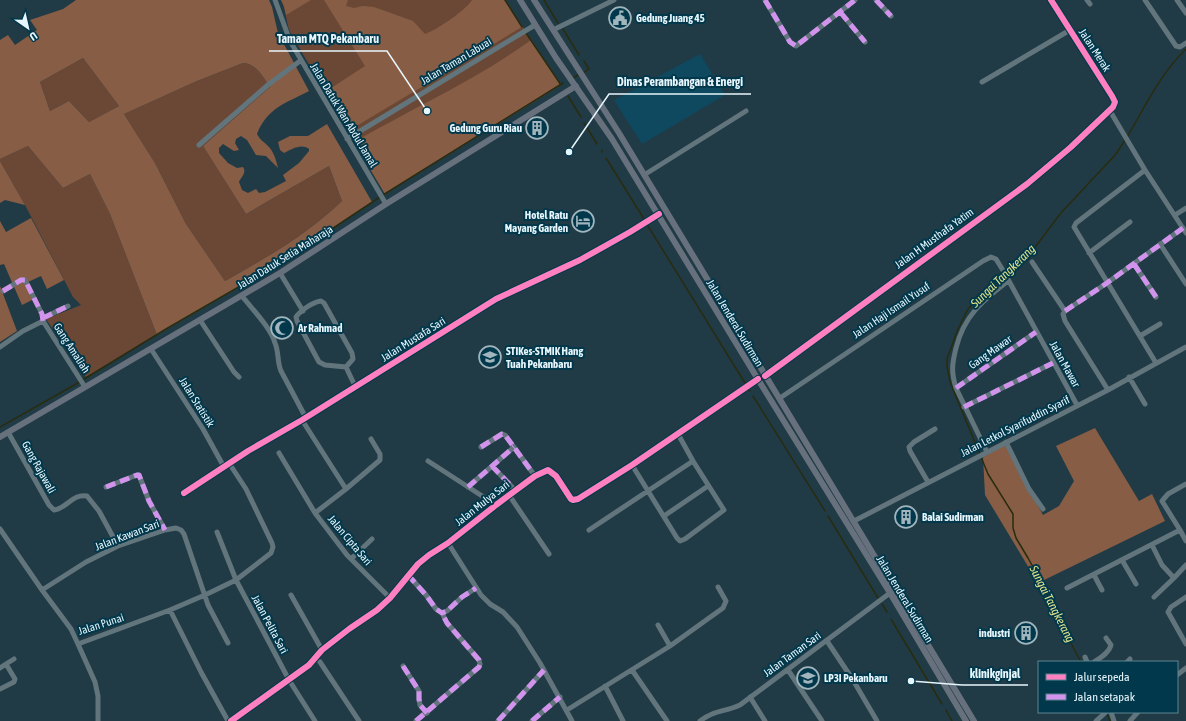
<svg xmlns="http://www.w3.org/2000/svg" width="1186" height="721" viewBox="0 0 1186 721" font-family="'Asap Condensed',sans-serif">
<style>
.built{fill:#0e495f}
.green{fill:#6b4835}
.forest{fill:#875d45;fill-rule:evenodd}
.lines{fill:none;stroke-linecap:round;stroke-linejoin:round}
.stream{stroke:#292c0f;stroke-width:1.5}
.minor{stroke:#62757c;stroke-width:5}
.major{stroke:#67717d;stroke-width:6}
.quiet{stroke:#d193ec;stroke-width:5;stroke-dasharray:10 5;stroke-linecap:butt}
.cycleway-casing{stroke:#01384b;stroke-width:8}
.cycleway{stroke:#ff80c0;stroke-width:6}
.labels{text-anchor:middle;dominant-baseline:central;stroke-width:4;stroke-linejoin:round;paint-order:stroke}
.poi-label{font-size:11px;font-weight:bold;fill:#e7f6fd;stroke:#01384b;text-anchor:start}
.street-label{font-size:11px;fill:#e7f6fd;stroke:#01384b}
.water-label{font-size:12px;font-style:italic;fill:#e3e48b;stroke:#01384b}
.leader{fill:none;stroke:#e7f6fd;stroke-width:1.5}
.callout-dot{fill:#e7f6fd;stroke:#01384b;stroke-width:1.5}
.callout-label{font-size:12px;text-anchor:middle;font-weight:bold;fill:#e7f6fd;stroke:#01384b;stroke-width:4;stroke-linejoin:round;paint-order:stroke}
</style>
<rect width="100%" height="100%" fill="#203b46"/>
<path class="built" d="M700,54L725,95L642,144L614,100Z
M810,669L817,680L807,687L800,676Z"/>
<path class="green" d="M281,0H505L561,85L385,194L290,32C286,21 286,10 281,0Z
M83,58L119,106L89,122L69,101L50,111L40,82Z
M243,63C257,64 263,77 270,87L203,146L246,214L329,166L342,201C308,234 266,258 225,281L186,224L155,163L124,114L197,81Z
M28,146L63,188L90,174L110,214L157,335L86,377L46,319L81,305L73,297L25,205L0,161V159Z"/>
<path class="forest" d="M76,0H269L272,7L278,33L309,91C286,103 267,108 257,134C260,140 263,141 268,146C274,152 276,160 278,168L266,156L256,155L247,140L241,136L236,139L235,143L239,150L234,151L223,144L219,148V153L228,163L237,168L243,167C247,173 241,177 239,182L242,190L248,193L256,189L259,193L265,192L286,181L283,175L299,163L309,151V149C301,143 292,149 284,153L280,150L278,142L290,136H308L327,124L372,202L285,260L157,335L110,214L90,174L63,188L28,146L0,159V40L8,35L15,45L37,30L30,20L63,9ZM83,58L119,106L89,122L69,101L50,111L40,82ZM243,63C257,64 263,77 270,87L203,146L246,214L329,166L342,201C308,234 266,258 225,281L186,224L155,163L124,114L197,81Z
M281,0H311L286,15L284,6Z
M324,0H348L346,6L354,8L363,6L374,7L413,21L425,34C437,30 466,10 472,0H505L522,27L348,131L325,92L365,66Z
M531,40L561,85L385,194L354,142C413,108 476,80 531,40Z
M0,161L25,205L5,200L0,203Z
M31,218L64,280L47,289L41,276L28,282L36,298L22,305L4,264L0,265V221L6,232Z
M0,286L17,331L0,342Z
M1095,428L1139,501L1152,494L1165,521L1038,583L985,495L983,457L1005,445L1043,515L1059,506L1074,481L1056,446Z"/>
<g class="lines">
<path class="stream" d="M505,0L522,27
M544,0L558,23
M563,29L579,55
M526,33L561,85
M583,73L589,69L584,61
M573,78L578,75
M568,96L581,117
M584,123L597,144
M1127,137C1145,107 1160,74 1186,49
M602,150V152
M606,158L644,219
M383,195L563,83
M648,226L745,383
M749,390L750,391
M753,396L825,511
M0,427L76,384L166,329L285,260L380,197
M828,516L878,598
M882,604L887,612
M891,619L942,704
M1081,662L1061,625L1043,585L1028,558L1016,538L1013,528V514L988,474L950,382L947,366V359L958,329L968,309L979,297L1015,268L1033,250L1060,214L1116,154L1125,140
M946,710L952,721
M1107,714L1110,721"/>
<path class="minor" d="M275,0L290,41L386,204
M765,0L790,42L796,46L855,0
M876,0L891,16
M1087,0L1090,4
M1145,0L1176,46L1180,47L1186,43
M1177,0L1186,13
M841,13L865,42
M553,30L614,0
M982,82L1070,30
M1110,111L1145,170L1186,233
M347,139L535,25
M199,145L269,84L300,61
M1145,170L1076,223L1074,227L1156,363
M644,175L746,111
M1175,215L1186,208
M1160,244L1186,284
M1089,253L1130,222
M1032,262L1065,311
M1134,264L1156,297
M280,273L303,311
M3,291L21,280H25L42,314L43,321L85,387
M242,296C252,309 271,328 275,343C279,352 277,362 281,371L306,418
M321,301L324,303L352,353L353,359L346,367L325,365L319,362L297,321L296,317C301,310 313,302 321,301Z
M43,318L68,306
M200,320L234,372L239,377
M1140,336L1160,324
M0,347L23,331L43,321
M151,349L203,429L224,467
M346,367L355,386
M765,376L1027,184L1071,147L1113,107L1115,102L1112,96L1051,0
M1129,377L1145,404
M956,388L1036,332
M1108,390L1065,321L1063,314L1065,311L1107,283L1183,228
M780,398L983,261L991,257L996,259L1004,272L1077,405
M964,407L1053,363
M302,420L346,489L315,513L347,555L390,598
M8,432L49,505L54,510C66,509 73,493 87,496L99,511L118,546
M1006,442L1029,489L1043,509
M481,447L502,434L505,435L535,476
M987,452L956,388C951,372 952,364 956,348C964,316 982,301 1008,281
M279,453L315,513
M428,461L496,505
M632,465L677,538L680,541L685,539L724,510L693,461L678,434
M492,466L515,490
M928,482L910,451L909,447L914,442L935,429
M106,487L137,475H139L149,501L165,530
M468,487L514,447
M346,489L380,460V454L371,439
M184,493L248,451L302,420L496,299L580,260L630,232L659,214
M509,495L549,554
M664,516L708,486
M854,521L1108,390L1186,347
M0,529L42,590L71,629L78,644L170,610L205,595L236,580L271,553L273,547L272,543L246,489L229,463
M589,530L693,461
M1180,530L1186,541
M343,531L360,550
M217,532L236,580L289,680L315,721
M448,543L481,595L490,604L503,612L517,627L540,663L572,721
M1152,545L1162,565L1174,578L1154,597
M351,559L372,539
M1122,560L1136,584
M408,575L426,595L436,609L442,613L447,611L462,597L476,588
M1094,575L1102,590
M1174,578L1186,565
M1067,588L1180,530L1162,501L1168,494L1186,484
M42,590L86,562L118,546L165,530L176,528L181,530L184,534L208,605L228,643
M291,595L322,650
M1186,597L1171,607L1168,612L1186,644
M170,610L201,672L228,721
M658,625L670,646
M827,641L853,680L877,721
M78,644L95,682L98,696V721
M1085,657L1087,662
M320,662L359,721
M1094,662C1100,658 1109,653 1111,645L1106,638
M1127,662L1130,659
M6,664L14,659
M403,666L419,691V699L420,705L427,713
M0,668L6,664L15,679L14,682L0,689
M632,670L667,721
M788,670L822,721
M1177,675L1186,668
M605,686L623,721
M750,697L765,721
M567,710L670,646L723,608L726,601L718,587
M1111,712L1114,721
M231,721L309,665L322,650L349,629L377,610L390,598L418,564L429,555L448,543L496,505L535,476L548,470L556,476L571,499L573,500L578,499L632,465L758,379
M416,721L479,667L480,664L479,660L447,623L442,613
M498,721L544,670
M532,721L560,697
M700,721C714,710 725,712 740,705L890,593
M1096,721L1106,712
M1130,721L1138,712"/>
<path class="major" d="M520,0L556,58L612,139L759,381L890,593L966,721
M534,0L619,133L974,721
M0,437L280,273L386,204L576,86"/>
<path class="quiet" d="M765,0L790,42L796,46L855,0
M876,0L891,16
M841,13L865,42
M1134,264L1156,297
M3,291L21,280H25L42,314L43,321
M1065,311L1107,283L1183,228
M43,318L68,306
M956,388L1036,332
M964,407L1053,363
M481,447L502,434L505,435L535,476
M492,466L515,490
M106,487L137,475H139L149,501L165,530
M468,487L514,447
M408,575L426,595L436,609L442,613L447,611L462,597L476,588
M403,666L419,691V699L420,705L427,713
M416,721L479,667L480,664L479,660L447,623L442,613
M498,721L544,670
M532,721L560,697"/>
<g class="cycleway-casing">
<path id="cycleway" d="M765,376L1027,184L1071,147L1113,107L1115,102L1112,96L1051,0
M184,493L248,451L302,420L496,299L580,260L630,232L659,214
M231,721L309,665L322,650L349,629L377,610L390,598L418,564L429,555L448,543L496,505L535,476L548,470L556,476L571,499L573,500L578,499L632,465L758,379"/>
</g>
<use href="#cycleway" class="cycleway"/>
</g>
<defs>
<g id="civic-ring" transform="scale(1.15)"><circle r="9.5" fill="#01384b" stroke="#a1b5bd" stroke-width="1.5"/><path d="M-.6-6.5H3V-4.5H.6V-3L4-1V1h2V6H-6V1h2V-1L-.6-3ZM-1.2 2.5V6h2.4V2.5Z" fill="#a1b5bd"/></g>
<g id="building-ring" transform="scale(1.15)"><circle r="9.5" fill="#01384b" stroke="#a1b5bd" stroke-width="1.5"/><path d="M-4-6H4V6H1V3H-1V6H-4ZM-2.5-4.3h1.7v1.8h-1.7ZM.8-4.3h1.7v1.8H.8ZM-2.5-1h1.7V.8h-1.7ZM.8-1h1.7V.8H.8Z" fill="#a1b5bd"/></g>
<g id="hotel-ring" transform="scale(1.15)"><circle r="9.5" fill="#01384b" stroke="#a1b5bd" stroke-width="1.5"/><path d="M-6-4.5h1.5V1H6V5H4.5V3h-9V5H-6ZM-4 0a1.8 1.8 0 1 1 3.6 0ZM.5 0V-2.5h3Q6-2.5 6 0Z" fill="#a1b5bd"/></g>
<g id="mosque-ring" transform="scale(1.15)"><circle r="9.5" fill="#01384b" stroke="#a1b5bd" stroke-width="1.5"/><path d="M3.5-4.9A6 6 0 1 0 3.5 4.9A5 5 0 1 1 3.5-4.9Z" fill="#a1b5bd"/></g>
<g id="school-ring" transform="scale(1.15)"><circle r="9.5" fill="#01384b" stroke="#a1b5bd" stroke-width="1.5"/><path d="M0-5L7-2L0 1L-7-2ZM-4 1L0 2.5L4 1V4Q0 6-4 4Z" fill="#a1b5bd"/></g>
<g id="university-ring" transform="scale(1.15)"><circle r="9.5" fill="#01384b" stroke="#a1b5bd" stroke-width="1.5"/><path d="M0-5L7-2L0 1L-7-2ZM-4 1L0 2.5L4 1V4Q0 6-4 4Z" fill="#a1b5bd"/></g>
</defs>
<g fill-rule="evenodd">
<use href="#civic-ring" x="620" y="18"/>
<use href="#building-ring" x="537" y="128"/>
<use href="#hotel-ring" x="583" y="221"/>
<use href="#mosque-ring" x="282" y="328"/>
<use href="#school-ring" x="490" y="357"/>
<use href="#building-ring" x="906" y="517"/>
<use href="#building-ring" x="1026" y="633"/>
<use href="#university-ring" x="808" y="678"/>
</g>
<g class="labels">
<g class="poi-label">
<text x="636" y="18">Gedung Juang 45</text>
<text x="522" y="128" text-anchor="end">Gedung Guru Riau</text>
<text x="568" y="215" text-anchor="end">Hotel Ratu<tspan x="568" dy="13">Mayang Garden</tspan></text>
<text x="298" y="328">Ar Rahmad</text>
<text x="506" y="351">STIKes-STMIK Hang<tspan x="506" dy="13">Tuah Pekanbaru</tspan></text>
<text x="922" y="517">Balai Sudirman</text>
<text x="1010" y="633" text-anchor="end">industri</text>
<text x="824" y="678">LP3I Pekanbaru</text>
</g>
<g class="street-label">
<text transform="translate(1095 50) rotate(57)">Jalan Merak</text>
<text transform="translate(456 61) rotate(-31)">Jalan Taman Labuai</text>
<text transform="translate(344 115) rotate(59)">Jalan Datuk Wan Abdul Jamal</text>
<text transform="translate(934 238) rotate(-36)">Jalan H Musthafa Yatim</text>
<text transform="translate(285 257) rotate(-32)">Jalan Datuk Setia Maharaja</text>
<text transform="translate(891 310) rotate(-34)">Jalan Haji Ismail Yusuf</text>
<text transform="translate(735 323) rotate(59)">Jalan Jenderal Sudirman</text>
<text transform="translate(413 339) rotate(-32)">Jalan Mustafa Sari</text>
<text transform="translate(72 348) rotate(57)">Gang Amaliah</text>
<text transform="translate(990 352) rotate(-35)">Gang Mawar</text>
<text transform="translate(1065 364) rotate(61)">Jalan Mawar</text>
<text transform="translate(197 402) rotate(58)">Jalan Statistik</text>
<text transform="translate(1015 426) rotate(-27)">Jalan Letkol Syarifuddin Syarif</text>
<text transform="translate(39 467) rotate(61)">Gang Rajawali</text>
<text transform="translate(482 503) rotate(-38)">Jalan Mulya Sari</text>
<text transform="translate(127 535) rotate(-21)">Jalan Kawan Sari</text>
<text transform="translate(350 540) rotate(50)">Jalan Cipta Sari</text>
<text transform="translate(905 599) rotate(59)">Jalan Jenderal Sudirman</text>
<text transform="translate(101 624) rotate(-18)">Jalan Punai</text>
<text transform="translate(270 624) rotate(62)">Jalan Pelita Sari</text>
<text transform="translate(792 654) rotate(-36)">Jalan Taman Sari</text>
</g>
<g class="water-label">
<text transform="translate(1003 276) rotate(-44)">Sungai Tangkerang</text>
<text transform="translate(1052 604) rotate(63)">Sungai Tangkerang</text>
</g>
</g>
<path class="leader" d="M427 111L387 51H269M569 152L609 94H751M911 681L962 685H1028"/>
<g class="callout-dot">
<circle cx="427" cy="111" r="4"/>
<circle cx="569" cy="152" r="4"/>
<circle cx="911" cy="681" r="4"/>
</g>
<g class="callout-label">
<text x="328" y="43">Taman MTQ Pekanbaru</text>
<text x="680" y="86">Dinas Perambangan &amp; Energi</text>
<text x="995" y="678">klinikginjal</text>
</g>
<rect x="1038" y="661" width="140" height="52" fill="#01384b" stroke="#5d8492"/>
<rect x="1046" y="674" width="20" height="6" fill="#ff80c0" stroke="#5d8492"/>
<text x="1074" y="681" font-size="12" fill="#e7f6fd">Jalur sepeda</text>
<rect x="1046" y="694" width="20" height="6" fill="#d193ec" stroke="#5d8492"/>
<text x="1074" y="701" font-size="12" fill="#e7f6fd">Jalan setapak</text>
<g transform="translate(28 28) rotate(146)" stroke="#01384b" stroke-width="3" paint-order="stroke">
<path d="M0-3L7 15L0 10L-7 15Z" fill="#e7f6fd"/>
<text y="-6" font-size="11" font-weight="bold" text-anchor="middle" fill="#e7f6fd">U</text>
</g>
</svg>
